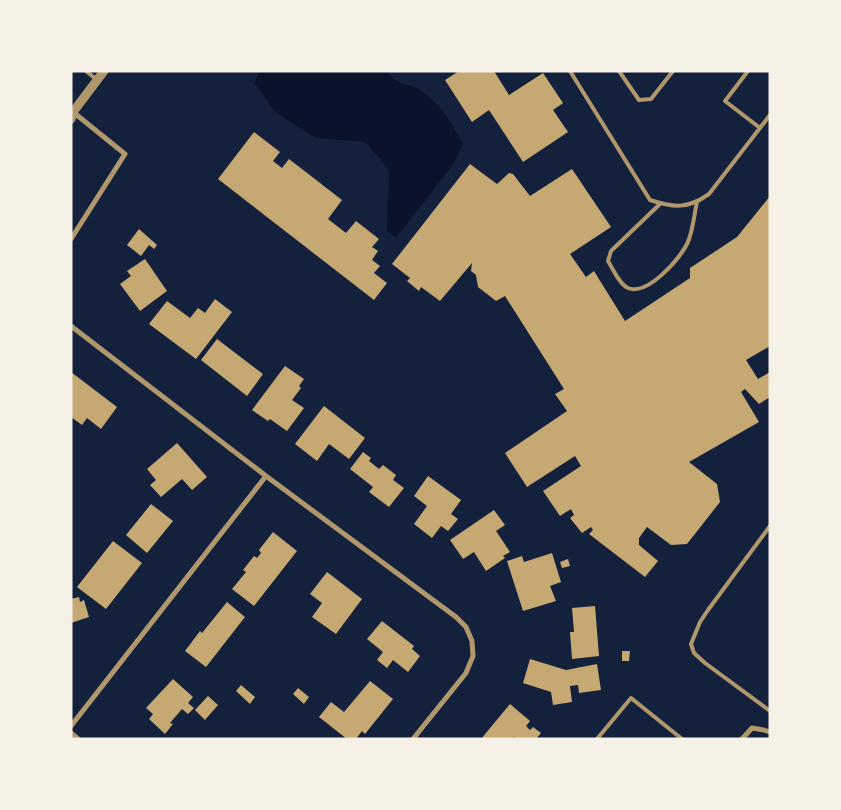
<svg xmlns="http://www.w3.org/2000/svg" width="841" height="810" viewBox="0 0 841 810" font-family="Inter,sans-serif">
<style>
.water{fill:#0b132b}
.building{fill:#c6a872}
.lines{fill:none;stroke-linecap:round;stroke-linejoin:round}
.service{stroke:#b1986c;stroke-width:4}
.minor{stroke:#b1986c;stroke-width:5}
.tertiary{stroke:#b1986c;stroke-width:9}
</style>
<rect width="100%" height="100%" fill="#14213d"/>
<path class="water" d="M260,71H387C399,89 411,82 423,92C443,107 452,123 463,144L452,166L396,238L387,231L389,170L365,142L316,138L275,112L254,83Z"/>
<path class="building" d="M459,71H494L509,95L543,73L563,103L553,110L568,132L523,162L489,110L472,122L445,80Z
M254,132L280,152L273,161L282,168L289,159L342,200L328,219L346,233L356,221L379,239L372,247L378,251L372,260L380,266L374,273L387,283L374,300L218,179Z
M470,164L497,184L509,173L513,174L530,196L572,169L611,227L570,254L586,277L594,271L625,321L690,278V268L737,237L770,196V346L746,360L758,379L770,372V397L759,404L745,389L741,392L759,422L689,462L717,484L720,502L687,544L671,545L647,527L639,538V545L658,561L645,577L589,534L593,530L591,527L582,533L570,518L574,515L571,509L560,516L543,491L581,466L575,456L527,487L505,453L567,411L555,394L564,389L505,296L496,301L478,287L476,275L471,271L472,263L440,301L421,287L419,291L407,281L410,278L392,264Z
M139,229L157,245L154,249L149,245L141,256L127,245Z
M145,259L167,291L140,311L120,284L131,276L127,271Z
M215,299L232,312L196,359L149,324L167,301L190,318L198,308L205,313Z
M217,339L263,374L247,396L201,360Z
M285,366L304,379L299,386L301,388L292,400L304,408L287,431L270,419L268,421L252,410Z
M71,372L117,407L101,429L87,418L82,425L71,417Z
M324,406L365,438L349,459L329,444L317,461L295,444Z
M177,443L207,477L192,490L182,479L161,497L150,485L156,480L147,469Z
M363,452L371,458L369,461L379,469L383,465L396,475L393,480L404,488L389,507L369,492L373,487L350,469Z
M428,476L461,500L451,514L458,519L448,531L441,526L432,538L414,524L427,506L414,496Z
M151,504L173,521L147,553L126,535Z
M494,510L505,525L496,531L510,552L503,556L505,558L486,571L474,552L463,559L450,540Z
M273,532L297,551L254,606L232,589L246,572L243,570L254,556L257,558L261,553L259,550Z
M113,541L142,563L106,609L77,587Z
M552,553L561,582L550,586L556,601L523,611L507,561L522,556L524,562Z
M568,559L570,566L562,568L560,562Z
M327,572L362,599L336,634L312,617L322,603L310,594Z
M79,597L80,602L84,600L89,617L71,623V599Z
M227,602L245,617L206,667L185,651L200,631L202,633Z
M595,606L599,656L572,659L570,632H574L572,608Z
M382,621L414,646L412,649L420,656L408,672L393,660L387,668L377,660L383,652L367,639Z
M622,651H630L629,661H622Z
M530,659L566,670L597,664L601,690L579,693L578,685L570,686L572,702L553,705L551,692L523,683Z
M173,679L193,697L188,703L194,708L188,714L182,709L170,723L173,724L165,734L149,719L153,714L146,708Z
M370,681L393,699L365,734L362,731L356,739H347L319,717L331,702L344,712Z
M241,685L255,697L250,704L236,691Z
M298,688L309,697L304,704L293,694Z
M208,696L218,705L205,720L195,710Z
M510,704L530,721L526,726L530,730L533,727L541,733L536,739H516L514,737L512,739H481Z"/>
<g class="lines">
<path class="service" d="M86,71L97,80
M570,71L650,200C674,208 688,209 709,194L770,115
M619,71L639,100L651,99L673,71
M748,71L725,101L760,128
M661,203L611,251L608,261C613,269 619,284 628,288C648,296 679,259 687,244C693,232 694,215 697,202
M770,526L708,610L700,622L691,644L694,653L705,663L770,711
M597,739L631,698L682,739"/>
<path class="minor" d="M71,239L125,154L73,112
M71,326L266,476L456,617L466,627L472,641L473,656L466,673L413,739
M71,726L266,476
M71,733L78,739
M742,739L752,728L764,730L770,732"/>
<path class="tertiary" d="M71,119L73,112L104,71"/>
</g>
<rect width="841" height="810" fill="none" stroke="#f6f1e7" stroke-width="145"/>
</svg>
